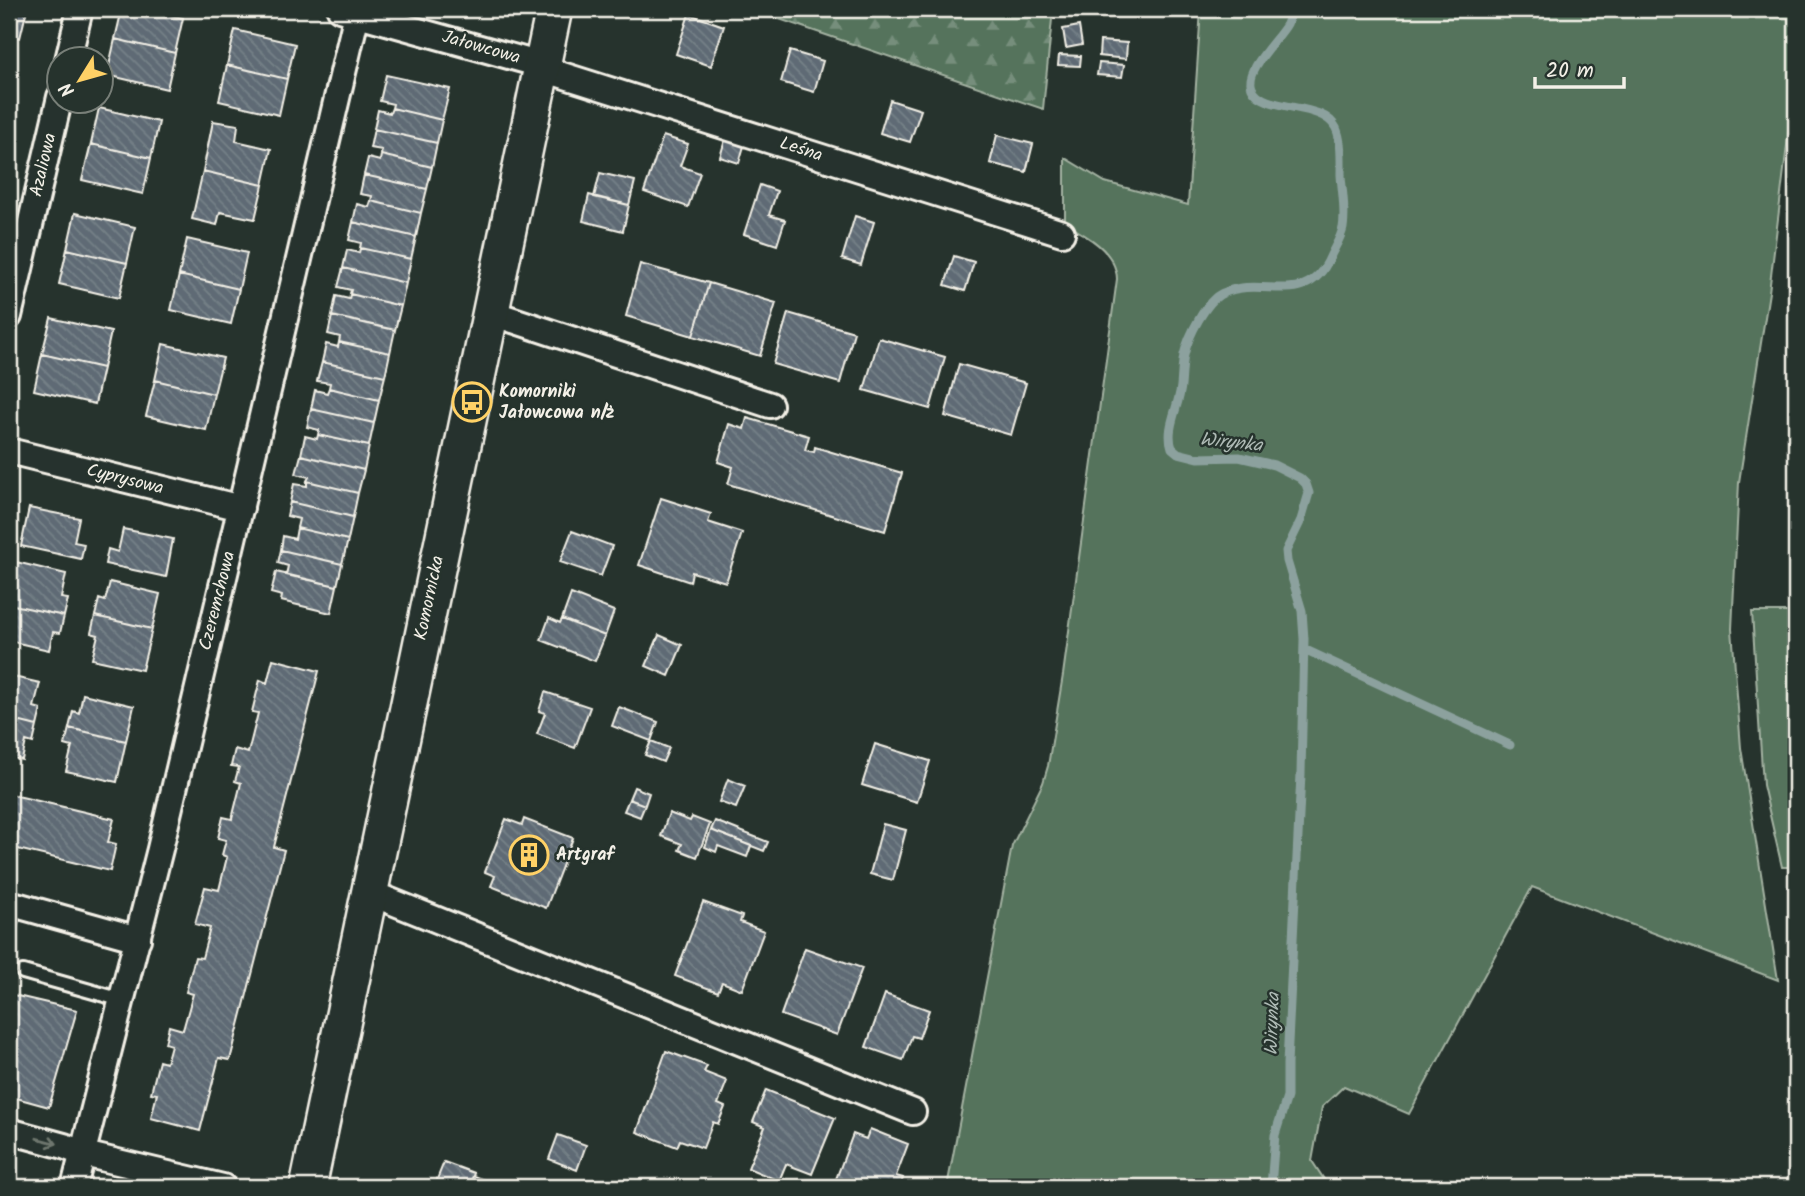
<svg xmlns="http://www.w3.org/2000/svg" width="1805" height="1196" viewBox="0 0 1805 1196" font-family="Kalam,sans-serif">
<style>
.grass{fill:#54735c;stroke:#a4b2a2;stroke-width:2}
.forest{fill:url(#forest-firs);stroke:#a4b2a2;stroke-width:2}
.lines{fill:none;stroke-linecap:round;stroke-linejoin:round}
.stream{stroke:#8ca19e;stroke-width:9}
.building{fill:url(#building-back-hatch);stroke:#f4f1e8;stroke-width:2}
.lane-casing{stroke:#f4f1e8;stroke-width:18}
.street-casing{stroke:#f4f1e8;stroke-width:30}
.secondary-casing{stroke:#f4f1e8;stroke-width:40}
.lane{stroke:#26332d;stroke-width:12}
.street{stroke:#26332d;stroke-width:24}
.secondary{stroke:#26332d;stroke-width:35}
.oneway{stroke:#6e766e}
.labels{text-anchor:middle;dominant-baseline:central;stroke-width:5;stroke-linejoin:round;paint-order:stroke}
.street-label{font-size:18px;fill:#f4f1e8;stroke:#26332d}
.poi-label{font-size:18px;font-weight:bold;fill:#f4f1e8;stroke:#26332d;text-anchor:start}
.water-label{font-size:19px;font-style:italic;fill:#afbbb6;stroke:#26332d}
</style>
<defs>
<pattern id="forest-firs" width="22" height="20" patternUnits="userSpaceOnUse" patternTransform="scale(1.75)"><rect width="22" height="20" fill="#54735c"/><path d="M5 1l3.5 6h-7zM16 11l3.5 6h-7z" fill="#768e7b"/></pattern>
<pattern id="building-back-hatch" width="6" height="6" patternUnits="userSpaceOnUse" patternTransform="scale(1.75)"><rect width="6" height="6" fill="#5e6b74"/><path d="M-1 5l2 2M0 0l6 6M5-1l2 2" fill="none" stroke="#768188"/></pattern>
</defs>
<rect width="100%" height="100%" fill="#26332d"/>
<filter id="ink" filterUnits="userSpaceOnUse"><feTurbulence type="fractalNoise" baseFrequency=".0143" numOctaves="2"/><feDisplacementMap in="SourceGraphic" scale="14" xChannelSelector="R" yChannelSelector="G"/><feConvolveMatrix kernelMatrix="1 2 1 2 8 2 1 2 1" color-interpolation-filters="sRGB"/></filter>
<g filter="url(#ink)">
<path class="grass" d="M1201,9H1796V72L1769,292L1739,482L1732,629L1741,748L1778,980L1532,887L1409,1114L1344,1086L1322,1107L1312,1161L1329,1187H947L1012,846L1043,783L1048,766L1063,675L1117,279C1116,251 1086,235 1065,224V158L1105,182L1188,205Z
M1752,612H1796V867H1782L1763,785Z"/>
<path class="forest" d="M750,9H1053L1043,109Z"/>
<g class="lines">
<path class="stream" d="M1304,649L1510,745
M1271,1187L1275,1135L1287,1097V1064L1301,774L1304,639L1302,611L1287,561L1286,551L1301,520L1309,493L1306,484L1300,478L1274,465L1239,457L1198,458L1178,453L1172,448C1165,428 1179,407 1181,386C1182,376 1182,365 1184,355C1188,337 1206,300 1223,293C1263,275 1307,310 1330,257C1334,248 1341,238 1343,228C1346,211 1342,192 1341,175C1341,160 1342,141 1336,128C1323,101 1263,113 1252,88C1244,70 1279,39 1287,24C1289,20 1290,14 1290,9"/>
</g>
<path class="building" d="M9,9H27L20,38L9,35Z
M122,9H142L183,18L175,53L115,39Z
M689,14L724,26L711,66L676,54Z
M1079,26L1082,45L1066,48L1063,29Z
M235,30L295,44L287,79L227,65Z
M115,39L175,53L167,89L107,75Z
M1100,41L1127,43L1126,59L1099,56Z
M790,51L823,61L814,92L781,82Z
M1059,55L1081,56L1080,66L1058,65Z
M1099,63L1124,65L1122,77L1097,75Z
M227,65L287,79L279,115L219,101Z
M386,75L450,89L442,120L392,108L393,104L380,101Z
M890,100L921,110L910,142L880,133Z
M99,108L159,122L151,158L91,144Z
M392,108L442,120L437,143L374,129L378,110L390,113Z
M213,121L238,125L236,141L271,149L263,185L203,171Z
M374,129L437,143L432,167L381,155L382,150L370,148Z
M997,135L1033,144L1026,172L990,163Z
M663,136L688,144L680,166L700,173L688,207L644,192Z
M725,140L744,146L739,163L720,157Z
M91,144L151,158L143,194L82,180Z
M381,155L432,167L427,189L364,175L368,158L380,161Z
M203,171L263,185L255,219L220,212L217,225L192,219Z
M600,173L635,181L629,205L594,197Z
M364,175L427,189L421,213L371,201L372,196L360,194Z
M760,185L777,191L769,215L785,220L777,245L744,234Z
M589,195L629,205L623,231L583,221Z
M371,201L421,213L416,237L353,222L357,204L369,207Z
M75,213L135,227L127,263L67,249Z
M855,216L874,222L861,265L842,259Z
M353,222L416,237L411,259L360,248L361,243L349,240Z
M187,239L247,253L239,289L179,275Z
M360,248L411,259L406,283L343,268L347,250L359,253Z
M67,249L127,263L119,298L59,284Z
M954,256L974,262L965,291L945,285Z
M640,264L709,283L693,336L626,316Z
M343,268L406,283L401,306L350,294L351,290L338,287Z
M179,275L239,289L231,324L171,310Z
M709,283L776,303L760,356L693,336Z
M350,294L401,306L395,330L332,316L336,296L349,299Z
M788,313L854,332L840,383L773,364Z
M332,316L395,330L390,353L339,342L340,337L328,334Z
M51,318L111,332L103,368L42,354Z
M879,338L945,357L930,409L864,390Z
M339,342L390,353L385,376L322,362L326,344L338,347Z
M163,344L223,358L214,394L155,380Z
M42,354L103,368L95,404L34,390Z
M322,362L385,376L379,400L329,388L330,383L317,381Z
M959,364L1026,383L1011,435L945,416Z
M155,380L214,394L206,430L146,416Z
M329,388L379,400L374,423L311,409L315,390L327,393Z
M311,409L374,423L369,446L318,435L319,430L307,427Z
M747,418L809,436L805,450L814,452L815,447L902,473L885,531L728,484L733,467L718,462L729,424L744,429Z
M318,435L369,446L364,470L301,455L305,436L317,439Z
M301,455L364,470L358,493L307,481L309,477L296,474Z
M307,481L358,493L353,517L290,502L294,484L307,486Z
M661,498L711,514L708,522L742,533L726,582L692,572L690,582L639,565Z
M290,502L353,517L348,540L297,528L299,519L287,516Z
M29,508L79,518L74,542L84,544L81,559L21,546Z
M297,528L348,540L342,564L281,550L283,536L295,539Z
M123,529L173,539L166,577L105,564L108,549L118,552Z
M572,531L612,546L601,576L560,562Z
M281,550L342,564L337,586L286,575L288,566L278,563Z
M16,562L66,574L61,598L68,599L64,616L9,604Z
M276,572L337,586L331,613L281,601L282,596L271,593Z
M110,582L160,594L152,629L95,616L99,599L105,601Z
M571,594L614,611L605,636L562,619Z
M9,604L64,616L60,633L53,632L49,650L9,641Z
M95,616L152,629L142,670L92,659L98,635L91,633Z
M549,618L560,623L562,619L605,636L595,661L541,640Z
M659,635L682,645L669,676L646,666Z
M273,659L319,671L274,847L284,850L230,1060L219,1058L200,1131L151,1118L157,1094L151,1093L159,1061L166,1063L171,1045L165,1043L169,1026L183,1030L193,994L186,992L195,957L202,958L210,928L195,924L205,887L219,890L227,857L222,855L226,840L218,838L223,817L232,819L241,783L235,781L239,767L231,766L235,749L248,753L258,713L252,712L260,680L267,683Z
M9,676L40,683L34,707L41,709L37,726L9,719Z
M545,692L590,707L575,748L537,734L545,713L539,711Z
M83,694L134,706L126,741L69,728L73,711L79,713Z
M619,707L658,722L651,741L612,726Z
M9,719L37,726L33,743L26,741L22,760L9,757Z
M69,728L126,741L117,782L66,771L72,747L65,745Z
M651,741L669,748L663,762L645,755Z
M875,744L930,761L917,802L862,785Z
M728,779L745,786L736,808L719,802Z
M634,787L649,793L645,805L629,799Z
M9,794L114,819L108,842L116,844L110,871L9,847Z
M629,799L645,805L640,817L624,811Z
M669,813L690,821L692,817L710,824L697,857L679,850L682,844L661,836Z
M506,819L522,825L524,819L573,838L546,908L491,886L495,876L485,872Z
M715,821L768,842L764,851L711,830Z
M883,824L906,830L893,880L870,874Z
M711,830L751,846L747,857L718,846L716,852L705,847Z
M703,902L742,916L740,922L764,931L742,990L722,982L718,992L675,976Z
M805,948L862,968L837,1035L781,1015Z
M9,994L77,1010L49,1107L9,1096Z
M885,994L929,1010L919,1038L912,1036L903,1060L866,1047Z
M666,1051L707,1066L704,1072L727,1081L718,1104L725,1107L718,1124L713,1122L703,1148L680,1140L677,1147L637,1132Z
M766,1090L835,1118L812,1174L786,1164L779,1181L748,1168L765,1127L753,1122Z
M870,1129L908,1144L896,1176L903,1178L900,1187H833L853,1134L866,1139Z
M558,1135L586,1145L577,1170L549,1159Z
M444,1162L474,1173L469,1187H434Z
M473,1176L504,1187H469Z
M666,1181L682,1187H663Z"/>
<g class="lines">
<g class="lane-casing">
<path id="lane" d="M9,928L14,905
M23,972L122,1000"/>
</g>
<g class="street-casing">
<path id="street" d="M340,9L541,65L559,74L1062,233
M68,60L80,9
M492,313L770,405
M9,316L60,97
M9,451L241,508
M368,892L913,1112
M9,903L138,939
M9,1131L64,1146L84,1154L223,1187
M74,1187L160,849L358,9"/>
</g>
<g class="secondary-casing">
<path id="secondary" d="M308,1187L554,9"/>
</g>
<use href="#lane" class="lane"/>
<use href="#street" class="street"/>
<use href="#secondary" class="secondary"/>
</g>
<defs><path id="oneway-shaft" d="M-6 0H5M1.5-3L5.5 0L1.5 3" fill="none" stroke-width="1.6" stroke-linecap="round" stroke-linejoin="round" transform="scale(1.75)"/></defs>
<use class="oneway" href="#oneway-shaft" transform="translate(47 1141) rotate(15)"/>
</g>
<defs>
<g id="bus-ring" transform="scale(2.0125)"><circle r="9.5" fill="#26332d" stroke="#ffd166" stroke-width="1.5"/><path d="M-5-6H5V4H4V6H2V4H-2V6H-4V4H-5ZM-3.5-4V0h7V-4ZM-3.5 1.2v1.5H-2V1.2ZM2 1.2v1.5H3.5V1.2Z" fill="#ffd166"/></g>
<g id="building-ring" transform="scale(2.0125)"><circle r="9.5" fill="#26332d" stroke="#ffd166" stroke-width="1.5"/><path d="M-4-6H4V6H1V3H-1V6H-4ZM-2.5-4.3h1.7v1.8h-1.7ZM.8-4.3h1.7v1.8H.8ZM-2.5-1h1.7V.8h-1.7ZM.8-1h1.7V.8H.8Z" fill="#ffd166"/></g>
</defs>
<g fill-rule="evenodd">
<use href="#bus-ring" x="472" y="402"/>
<use href="#building-ring" x="529" y="855"/>
</g>
<g class="labels">
<g class="street-label">
<text transform="translate(481 48) rotate(16)">Jałowcowa</text>
<text transform="translate(801 150) rotate(18)">Leśna</text>
<text transform="translate(44 165) rotate(-77)">Azaliowa</text>
<text transform="translate(125 480) rotate(14)">Cyprysowa</text>
<text transform="translate(430 598) rotate(-78)">Komornicka</text>
<text transform="translate(218 601) rotate(-76)">Czeremchowa</text>
</g>
<g class="poi-label">
<text x="499" y="392">Komorniki<tspan x="499" dy="21">Jałowcowa n/ż</tspan></text>
<text x="556" y="855">Artgraf</text>
</g>
<g class="water-label">
<text transform="translate(1231 443) rotate(6)">Wirynka</text>
<text transform="translate(1273 1024) rotate(-88)">Wirynka</text>
</g>
</g>
<rect width="1805" height="1196" fill="none" stroke="#26332d" stroke-width="35"/>
<rect x="18" y="18" width="1770" height="1161" fill="none" stroke="#f4f1e8" stroke-width="2.5" filter="url(#ink)"/>
<g transform="translate(80 80) rotate(233)"><circle r="33" fill="#26332d" stroke="#787f78" stroke-width="2"/>
<path d="M0-5L12 26L0 18L-12 26Z" fill="#ffd166"/>
<text y="-10" font-size="19" font-weight="bold" text-anchor="middle" fill="#f4f1e8">N</text>
</g>
<path d="M1535 77v10h89v-10" fill="none" stroke="#f4f1e8" stroke-width="3.5"/>
<text x="1546" y="77" font-size="21" fill="#f4f1e8" stroke="#26332d" stroke-width="5" paint-order="stroke">20 m</text>
</svg>
